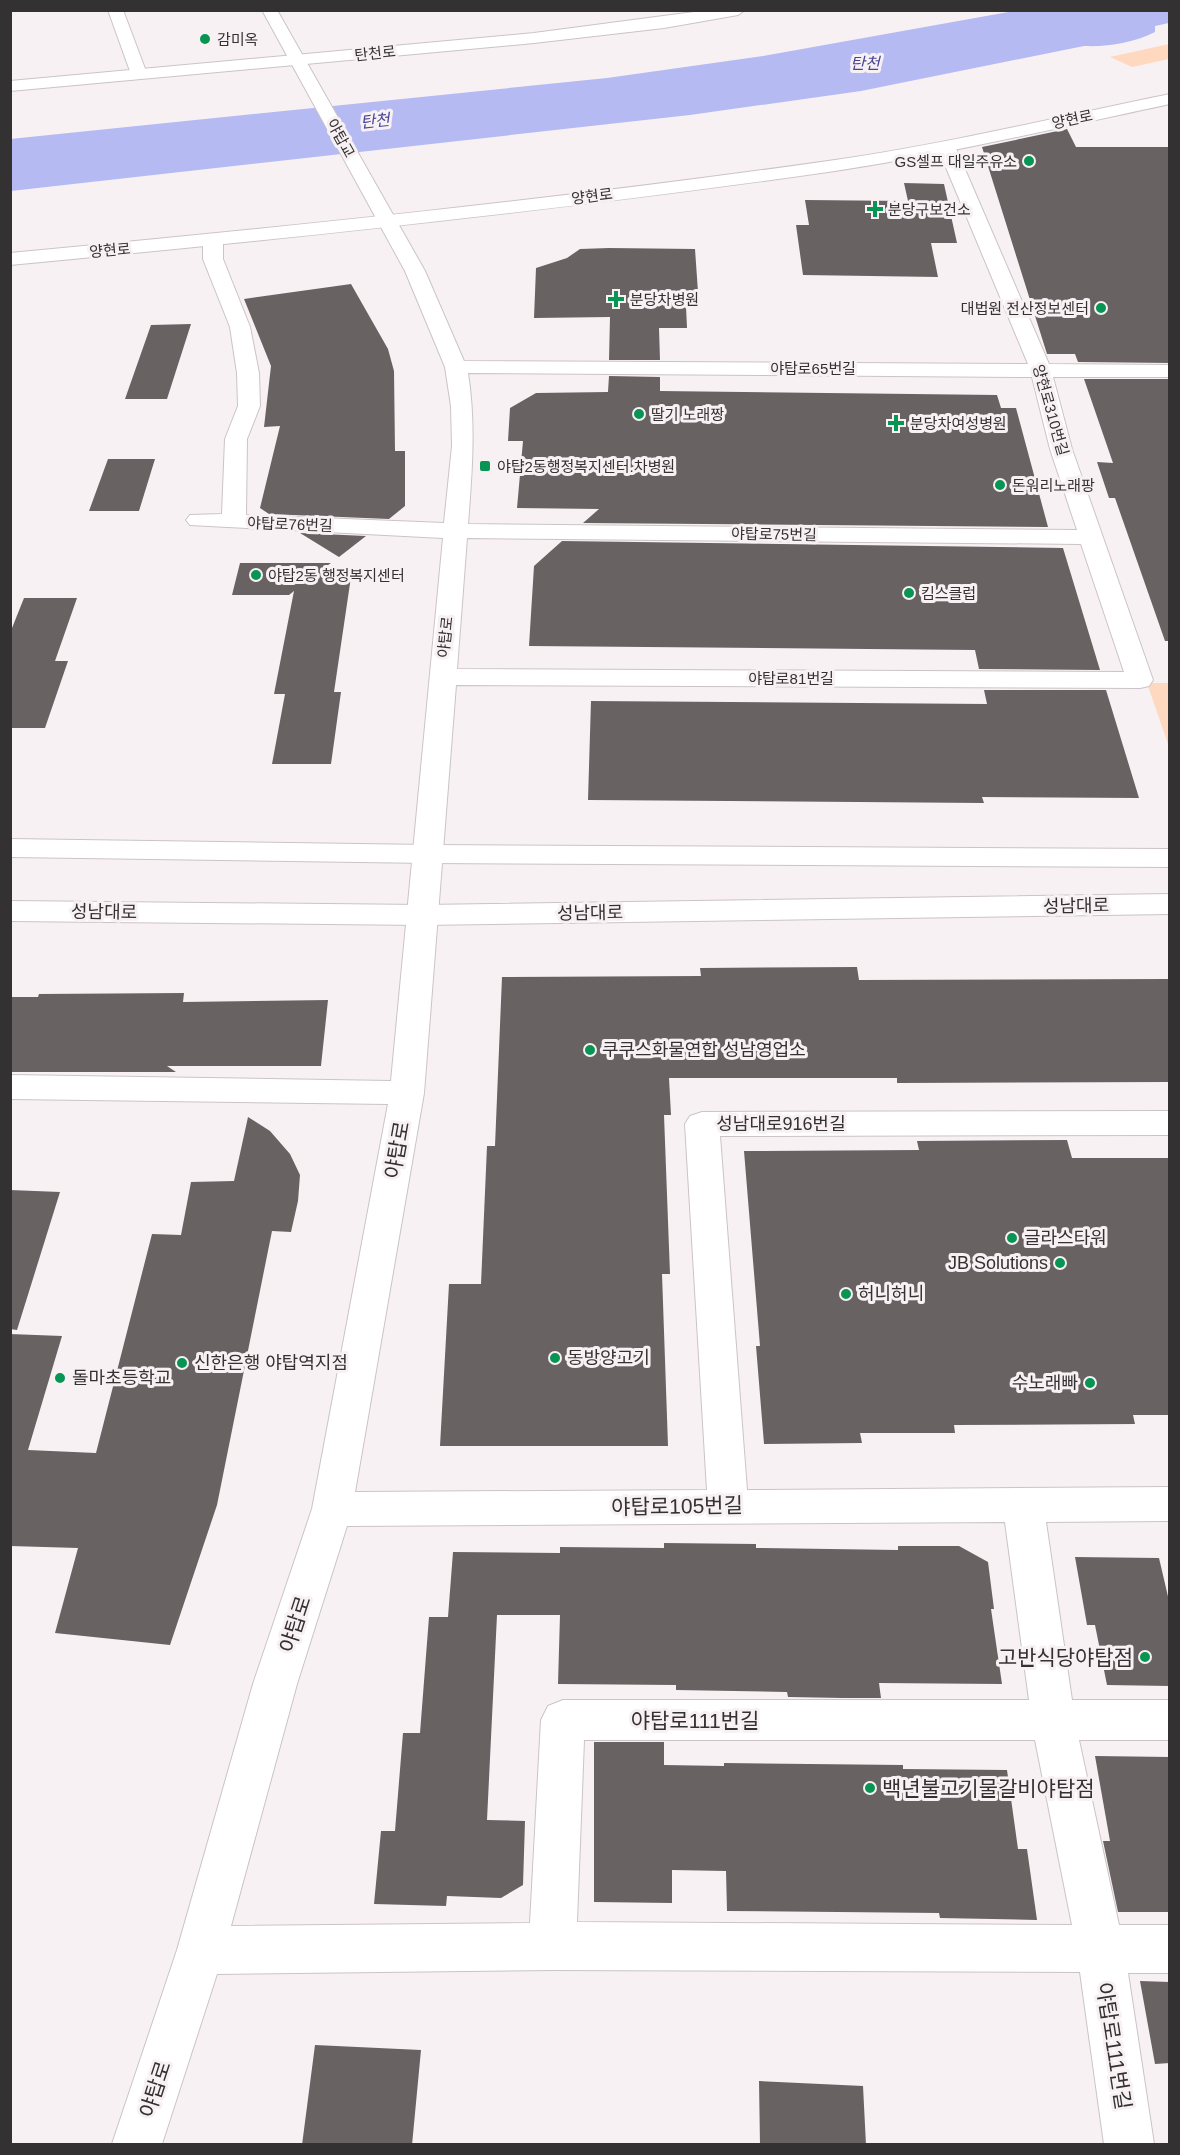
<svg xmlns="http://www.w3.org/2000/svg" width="1180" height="2155" viewBox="0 0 1180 2155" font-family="Arial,'Noto Sans KR',sans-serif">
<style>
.green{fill:#fed8bf}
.water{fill:#b6baf3}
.building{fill:#696262}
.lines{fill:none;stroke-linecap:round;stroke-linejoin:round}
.minor-casing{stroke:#cbc3c7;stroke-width:2}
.major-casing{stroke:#cbc3c7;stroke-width:2}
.minor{fill:#fff;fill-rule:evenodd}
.major{fill:#fff;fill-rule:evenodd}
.poi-dot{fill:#089453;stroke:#f8f1f4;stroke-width:2}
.labels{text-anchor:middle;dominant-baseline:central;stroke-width:6;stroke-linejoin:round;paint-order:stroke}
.far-poi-label{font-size:15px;fill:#343132;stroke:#f8f1f4;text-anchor:start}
.far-street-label{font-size:15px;fill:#343132;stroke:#f8f1f4}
.far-water-label{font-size:16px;font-style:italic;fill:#484597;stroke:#f8f1f4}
.street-label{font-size:18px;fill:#343132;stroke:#f8f1f4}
.poi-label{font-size:18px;fill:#343132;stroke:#f8f1f4;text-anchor:start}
.near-street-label{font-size:21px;fill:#343132;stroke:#f8f1f4}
.near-poi-label{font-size:21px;fill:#343132;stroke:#f8f1f4;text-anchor:end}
</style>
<rect width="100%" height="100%" fill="#f8f1f4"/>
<path class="green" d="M1169,44V59L1132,67L1110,57Z
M1147,683H1169V747Z"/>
<path class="water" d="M1014,11H1169V23L1155,26V32C1133,43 1108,47 1084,46L861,91L690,115L11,191L10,139L607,78L763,56Z"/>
<path class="building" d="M1067,129L1076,147H1170V363L1078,362L1075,354H1047L982,147Z
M904,183L944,184L957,243H931L938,277L803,275L796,225H809L805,200L908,201Z
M609,248L695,249L699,306H686L687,328H659L660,360H609L610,317L534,318L536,268L567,258L580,249Z
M351,284L388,349L394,371L395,451H405V506L389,519L269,514L260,508L280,426L264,427L271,366L244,299Z
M191,324L167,399H125L151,325Z
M609,376L660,377V391L997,395L1001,408H1016L1048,527L583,523L599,509L517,508L523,441H508L510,408L536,393L608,392Z
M1084,379H1170V641H1165L1115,498H1109L1097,462L1113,463Z
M108,459H155L139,511H89Z
M300,533L366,536L339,557Z
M562,541L1063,548L1100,670L979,669L975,650L529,646L534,566Z
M240,563H331L321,570H352L334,692H341L331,764H272L285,694H274L294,591L289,595H232Z
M24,598H77L55,661H68L45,728H10V633Z
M984,690H1106L1139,798L982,797L984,803L588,800L591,701L987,704Z
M857,967L859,980L1170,979V1082L897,1083V1078H669L671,1115H664L670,1274H662L668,1446H440L449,1284H481L487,1146H495L502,977L701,976L700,968Z
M184,993L183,1002L328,1000L321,1066H167L176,1072H10V997H38L39,994Z
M248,1117L270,1131L290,1154L300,1175L298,1201L291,1232L272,1231L217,1505L170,1645L55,1633L78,1548L10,1546V1334L62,1336L28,1450L96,1453L152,1234L181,1235L191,1182L234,1181Z
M1067,1140L1072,1158H1170V1415H1133L1135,1424L954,1425L955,1433H860L862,1443L764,1444L756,1346H760L744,1151L919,1150L917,1141Z
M10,1190L60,1192L17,1330L10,1329Z
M664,1543L756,1544V1548L898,1550V1546H959L988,1562L994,1609H991L1002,1684L879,1683L881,1698H843L788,1697L787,1692L676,1690V1685L558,1684L560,1615H497L487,1820L525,1821L523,1885L501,1898L447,1896L446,1906L374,1904L381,1831H395L403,1733H420L429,1617H448L453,1552L560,1553V1547L664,1548Z
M1075,1557L1159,1558L1170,1605V1686L1107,1685L1095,1625H1087Z
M594,1742H664V1765L724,1766V1763L903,1765V1769L1007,1770L1018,1849H1027L1037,1920L940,1918L939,1913L727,1911L726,1871L672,1870V1903L594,1902Z
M1095,1756L1170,1757V1912H1118L1103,1841H1110Z
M1140,1981L1170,1982V2063L1155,2064Z
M315,2045L421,2050L412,2145H302Z
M759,2081L863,2086L866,2145H760Z"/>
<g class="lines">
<g class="minor-casing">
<path id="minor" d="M108,10H123L147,74L145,77L139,79L131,74Z
M262,10H277L425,271L464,361L1028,364L937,146L946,141L955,146L1049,364L1170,365V377H1053L1072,449L1153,680L1149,686L1140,688L456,685L424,1093L355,1492L707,1490L685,1124L690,1116L702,1112L1170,1111V1135L720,1136L747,1490L1170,1487V1521L1046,1522L1072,1700H1170V1740H1079L1119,1925H1170V1973H1128L1154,2144H1104L1080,1972L552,1970L217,1974L162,2144H112L177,1950L253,1684L312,1509L388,1104L10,1099V1075L391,1081L443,538L190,525L186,520L190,515L222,514L225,439L238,406L237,373L230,327L203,259V241L206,237H220L223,241V259L250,327L259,373L260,406L247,439L246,515L444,523L452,446L451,406L445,367L405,271ZM468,373L1032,377L1050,449L1077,530L468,524C472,473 476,424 468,373ZM467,538L1081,544L1124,672L457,669ZM1005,1522L1029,1700H563L548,1706L541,1720L530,1923L231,1926L297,1684L347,1526ZM584,1740H1035L1072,1925L577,1922Z"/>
</g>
<g class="major-casing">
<path id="major" d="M709,10H745L738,15L664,28L534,43L10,91V81L534,33Z
M1170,94V104C1058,128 947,154 835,171C561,210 286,239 10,265V253C286,227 561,199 835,160C947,144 1058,117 1170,94Z
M10,839L429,845L1170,849V867L429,863L10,857Z
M1170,894V914L423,925L10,921V901L423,905Z"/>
</g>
<use href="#minor" class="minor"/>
<use href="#major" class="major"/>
</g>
<g class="poi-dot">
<circle cx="205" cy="39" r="6"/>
<circle cx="1029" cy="161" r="6"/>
<path d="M872 200h6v6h6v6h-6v6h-6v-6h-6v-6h6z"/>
<path d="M613 290h6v6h6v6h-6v6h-6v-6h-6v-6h6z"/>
<circle cx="1101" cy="308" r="6"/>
<circle cx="639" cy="414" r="6"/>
<path d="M893 414h6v6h6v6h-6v6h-6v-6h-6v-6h6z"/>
<rect x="479" y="460" width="12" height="12" rx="3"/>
<circle cx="1000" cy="485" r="6"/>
<circle cx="256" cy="575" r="6"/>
<circle cx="909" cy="593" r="6"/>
<circle cx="590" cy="1050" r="6"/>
<circle cx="1012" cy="1238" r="6"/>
<circle cx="1060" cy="1263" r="6"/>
<circle cx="846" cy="1294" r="6"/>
<circle cx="555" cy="1358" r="6"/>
<circle cx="182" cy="1363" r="6"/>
<circle cx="60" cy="1378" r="6"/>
<circle cx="1090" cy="1383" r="6"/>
<circle cx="1145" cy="1657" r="6"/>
<circle cx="870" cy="1788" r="6"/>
</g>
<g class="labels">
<g class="far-poi-label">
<text x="217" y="39">감미옥</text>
<text x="1017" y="161" text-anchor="end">GS셀프 대일주유소</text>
<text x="888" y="209">분당구보건소</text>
<text x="630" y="299">분당차병원</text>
<text x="1089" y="308" text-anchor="end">대법원 전산정보센터</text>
<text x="651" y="414">딸기 노래짱</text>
<text x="910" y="423">분당차여성병원</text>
<text x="497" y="466">야턉2동행정복지센터.차병원</text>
<text x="1012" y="485">돈워리노래팡</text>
<text x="268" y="575">야탑2동 행정복지센터</text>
<text x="921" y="593">킴스클럽</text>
</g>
<g class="far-street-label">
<text transform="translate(375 53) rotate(-6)">탄천로</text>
<text transform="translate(1072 119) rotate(-12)">양현로</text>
<text transform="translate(341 138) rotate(61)">야탑교</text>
<text transform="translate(592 196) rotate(-7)">양현로</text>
<text transform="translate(110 250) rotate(-5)">양현로</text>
<text x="813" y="368">야탑로65번길</text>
<text transform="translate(1051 410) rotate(74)">양현로310번길</text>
<text transform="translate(290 524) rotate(2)">야탑로76번길</text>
<text transform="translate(774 534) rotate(1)">야탑로75번길</text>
<text transform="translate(445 637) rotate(-84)">야탑로</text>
<text x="791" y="678">야탑로81번길</text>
</g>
<g class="far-water-label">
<text x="865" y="63">탄천</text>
<text transform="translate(375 121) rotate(-6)">탄천</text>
</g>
<g class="street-label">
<text transform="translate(1076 906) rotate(-1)">성남대로</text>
<text transform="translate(104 912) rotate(1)">성남대로</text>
<text transform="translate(590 913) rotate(-1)">성남대로</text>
<text x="781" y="1124">성남대로916번길</text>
</g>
<g class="poi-label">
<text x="602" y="1050">쿠쿠스화물연합 성남영업소</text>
<text x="1024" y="1238">글라스타워</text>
<text x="1048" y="1263" text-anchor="end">JB Solutions</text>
<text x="858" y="1294">허니허니</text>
<text x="567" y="1358">동방양고기</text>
<text x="194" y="1363">신한은행 야탑역지점</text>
<text x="72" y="1378">돌마초등학교</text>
<text x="1078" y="1383" text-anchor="end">수노래빠</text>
</g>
<g class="near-street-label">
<text transform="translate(397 1150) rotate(-80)">야탑로</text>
<text transform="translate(677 1506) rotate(-1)">야탑로105번길</text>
<text transform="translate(295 1624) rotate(-72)">야탑로</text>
<text x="695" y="1720">야탑로111번길</text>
<text transform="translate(1114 2046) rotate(81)">야탑로111번길</text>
<text transform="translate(155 2089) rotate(-72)">야탑로</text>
</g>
<g class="near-poi-label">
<text x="1133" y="1657">고반식당야탑점</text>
<text x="882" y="1788" text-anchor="start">백년불고기물갈비야탑점</text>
</g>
</g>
<rect width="1180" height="2155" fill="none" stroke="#343132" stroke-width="24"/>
</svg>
